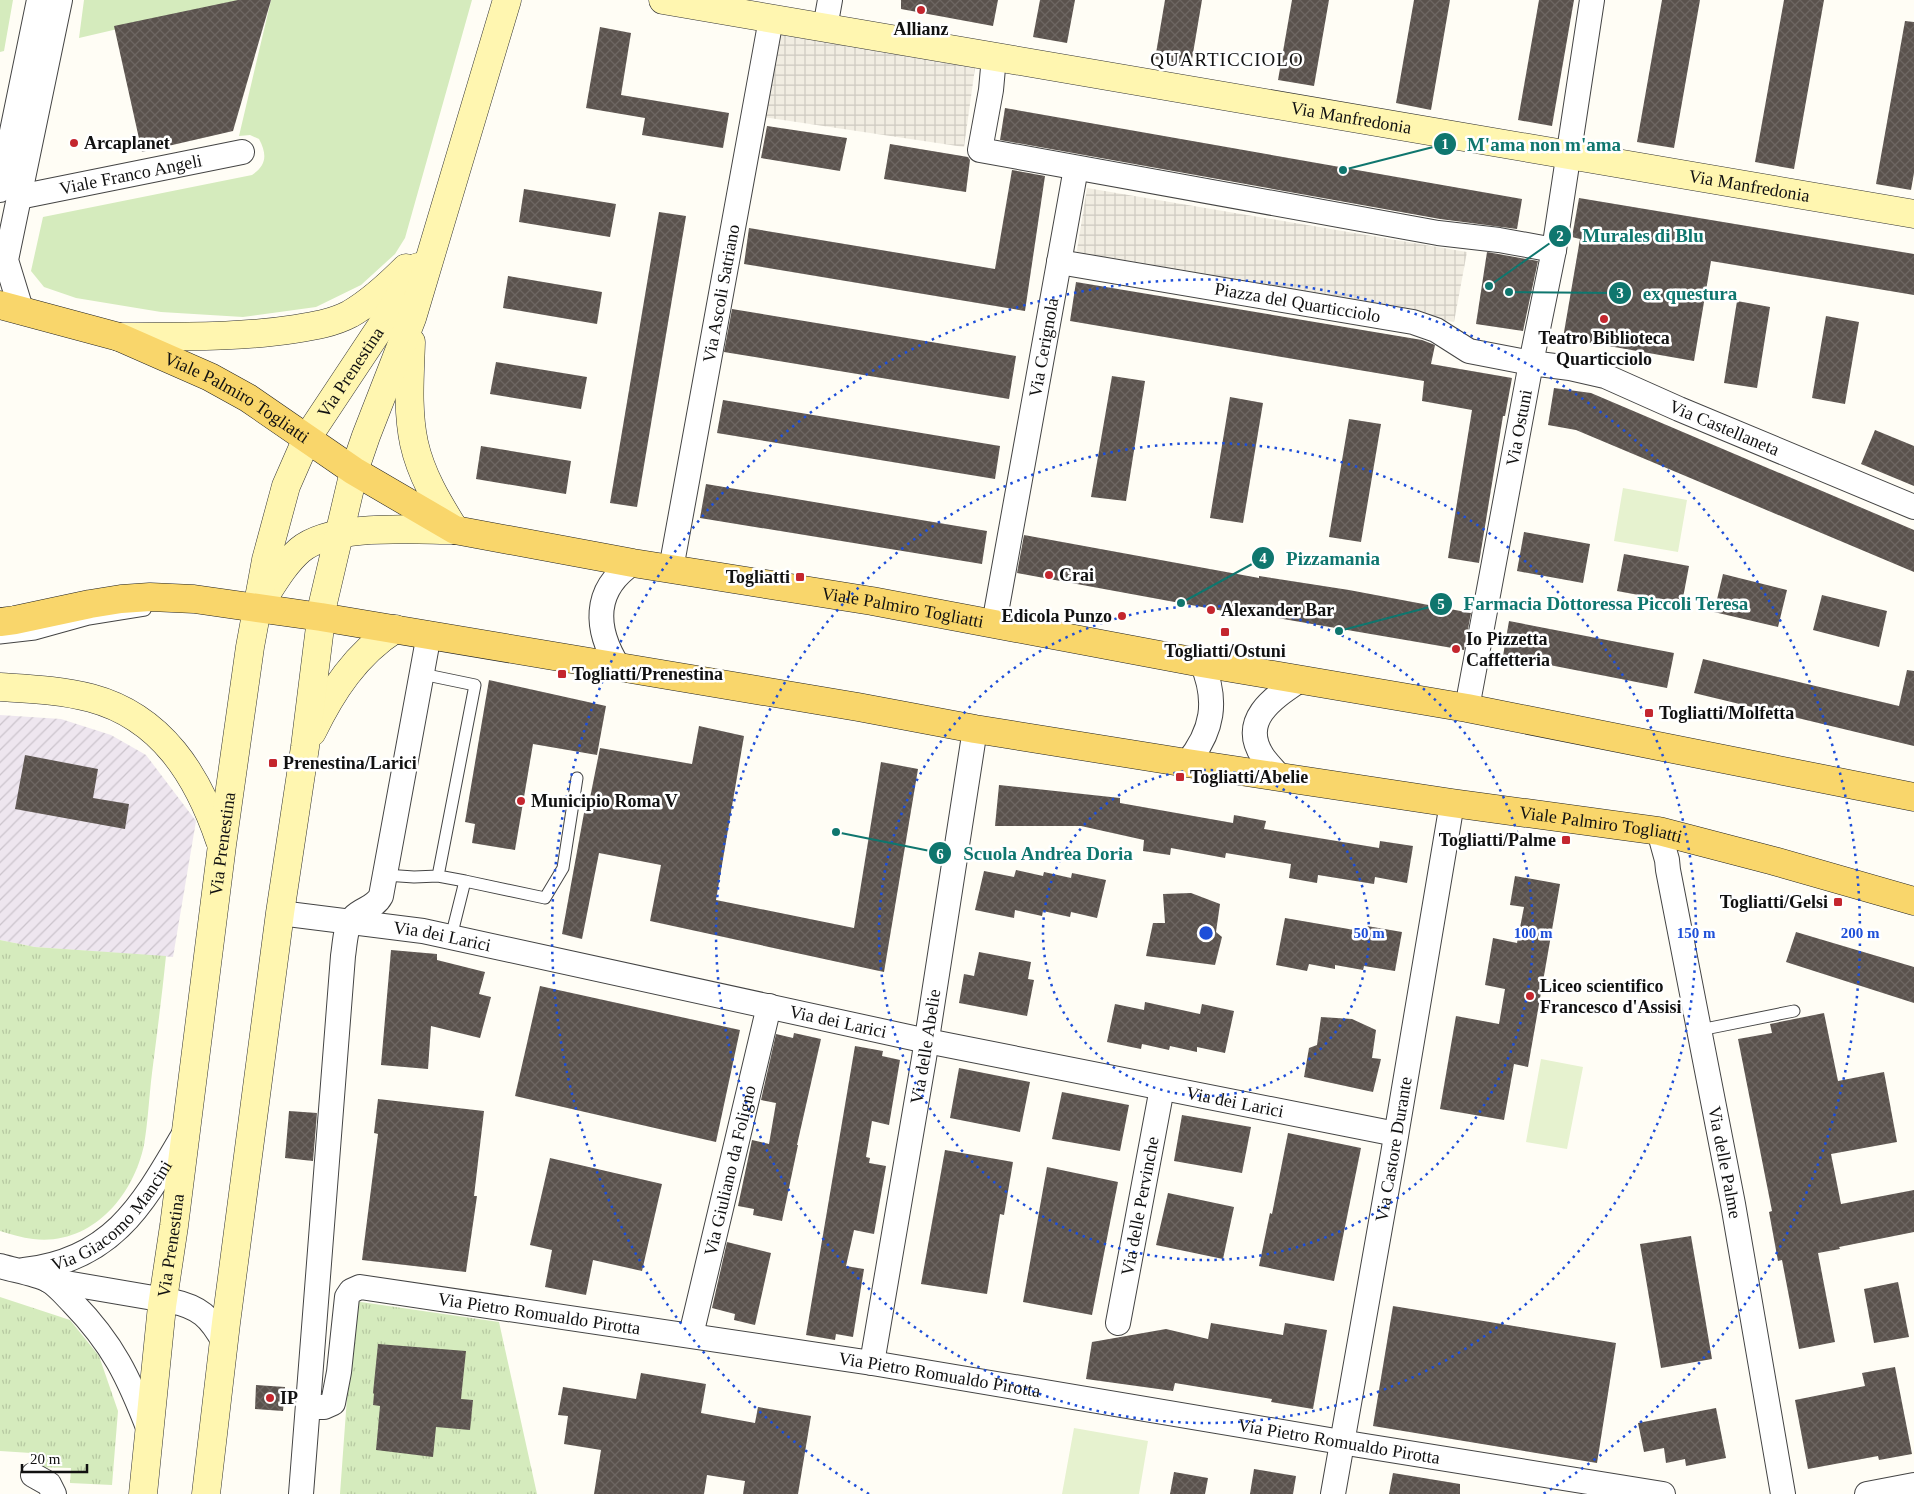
<svg xmlns="http://www.w3.org/2000/svg" width="1914" height="1494" viewBox="0 0 1914 1494" font-family="'Times New Roman',serif">
<style>
.industrial{fill:url(#industrial-furrows)}
.grass{fill:url(#grass-tufts)}
.park{fill:#d5ebbd}
.pitch{fill:#e6f2cf}
.plaza{fill:url(#plaza-grid)}
.building{fill:url(#building-cross-hatch)}
.lines{fill:none;stroke-linecap:round;stroke-linejoin:round}
.lane-casing{stroke:#444;stroke-width:13}
.street-casing{stroke:#444;stroke-width:26}
.secondary-casing{stroke:#333;stroke-width:29}
.primary-casing{stroke:#222;stroke-width:29}
.lane{stroke:#fff;stroke-width:11}
.street{stroke:#fff;stroke-width:24}
.secondary{stroke:#fff6b0;stroke-width:28}
.primary{stroke:#f9d66b;stroke-width:28}
.ring{fill:none;stroke:#1d4ed8;stroke-width:2.5;stroke-dasharray:2.5 5}
.poi-dot{fill:#c4262e;stroke:#fff;stroke-width:2}
.labels{text-anchor:middle;dominant-baseline:central;stroke-width:5;stroke-linejoin:round;paint-order:stroke}
.poi-label{font-size:18px;font-weight:bold;fill:#111;stroke:#fff;text-anchor:start}
.street-label{font-size:18px;fill:#111;stroke:#fff}
.neighbourhood-label{font-size:19px;letter-spacing:1px;fill:#111;stroke:#fff}
.centre{fill:#1d4ed8;stroke:#fff;stroke-width:2.5}
.ring-label{font-size:15px;text-anchor:middle;font-weight:bold;fill:#1d4ed8;stroke:#fff;stroke-width:5;stroke-linejoin:round;paint-order:stroke}
.leader{fill:none;stroke:#0f766e;stroke-width:2}
.callout-dot{fill:#0f766e;stroke:#fff;stroke-width:2}
.mark-label{font-size:15px;text-anchor:middle;font-weight:bold;fill:#fff}
.callout-label{font-size:19px;text-anchor:middle;font-weight:bold;fill:#0f766e;stroke:#fff;stroke-width:5;stroke-linejoin:round;paint-order:stroke}
</style>
<defs>
<pattern id="industrial-furrows" width="10" height="10" patternUnits="userSpaceOnUse" patternTransform="scale(1.25)"><rect width="10" height="10" fill="#eee6ef"/><path d="M-1 1l2-2M0 10L10 0M9 11l2-2" fill="none" stroke="#cbc4cc"/></pattern>
<pattern id="grass-tufts" width="24" height="20" patternUnits="userSpaceOnUse" patternTransform="scale(1.25)"><rect width="24" height="20" fill="#d5ebbd"/><path d="M3 7l-1-3M5 7V3M7 7l1-3M15 17l-1-3M17 17v-4M19 17l1-3" fill="none" stroke="#b6c8a1"/></pattern>
<pattern id="plaza-grid" width="8" height="8" patternUnits="userSpaceOnUse" patternTransform="scale(1.25)"><rect width="8" height="8" fill="#f1ede2"/><path d="M0 4h8M4 0v8" fill="none" stroke="#cecac1"/></pattern>
<pattern id="building-cross-hatch" width="8" height="8" patternUnits="userSpaceOnUse" patternTransform="scale(1.25)"><rect width="8" height="8" fill="#5a524d"/><path d="M0 0l8 8M0 8l8-8" fill="none" stroke="#6d6662"/></pattern>
</defs>
<rect width="100%" height="100%" fill="#fffdf5"/>
<path class="industrial" d="M0,715L61,719L111,735L146,755L196,821L173,957L35,947L0,940Z"/>
<path class="grass" d="M0,940L35,947L166,956C162,995 157,1034 152,1073C149,1097 148,1122 144,1145C133,1197 91,1246 33,1239C22,1238 11,1234 0,1231Z
M0,1297L70,1320L99,1356L118,1411L112,1485L70,1483L71,1468L31,1467V1453L0,1451Z
M354,1301L499,1322L537,1494H340Z"/>
<path class="park" d="M0,0H13L4,51L0,52Z
M84,0H242L79,38Z
M271,0H472L405,238L395,254L361,285L316,307L243,317L161,312L76,298L44,287L31,271L43,217L252,175C267,165 267,154 259,139L250,135L239,136Z"/>
<path class="pitch" d="M1623,488L1687,500L1678,552L1614,541Z
M1541,1059L1583,1067L1567,1149L1526,1142Z
M1074,1428L1148,1441L1139,1494H1062Z"/>
<path class="plaza" d="M778,30L976,61L964,147L763,117Z
M1087,188L1467,252L1454,322L1076,256Z"/>
<path class="building" d="M238,0H271L233,131L142,152L114,26Z
M901,0H998L993,26L901,9Z
M1040,0H1075L1067,43L1033,37Z
M1165,0H1202L1191,65L1155,59Z
M1292,0H1329L1314,86L1278,80Z
M1414,0H1450L1431,110L1396,103Z
M1539,0H1574L1552,126L1518,120Z
M1662,0H1700L1674,148L1637,142Z
M1784,0H1824L1794,169L1755,162Z
M1905,21L1914,22V173L1911,190L1876,184Z
M600,27L631,33L621,95L729,113L723,148L642,135L645,118L586,108Z
M1005,108L1522,199L1517,229L1440,219L1000,140Z
M767,126L847,138L840,171L761,158Z
M890,144L968,157L970,160L966,192L884,179Z
M1012,170L1045,176L1025,311L744,264L749,228L995,269Z
M524,189L616,204L610,237L519,222Z
M1579,198L1914,254V295L1711,261L1694,361L1563,338L1580,239L1572,237Z
M659,212L686,216L637,507L610,503Z
M1487,252L1538,261L1523,331L1476,324Z
M508,276L602,292L597,324L503,308Z
M1076,282L1422,340L1435,345L1431,364L1512,378L1505,416H1503L1479,563L1448,558L1472,410L1422,401L1424,381L1070,321Z
M1737,301L1770,307L1757,388L1724,383Z
M732,309L1016,356L1009,399L724,352Z
M1826,316L1859,322L1845,404L1812,398Z
M496,362L587,377L581,409L490,394Z
M1112,376L1145,381L1126,501L1091,497Z
M1554,388L1591,393L1914,530V572L1576,430L1548,425Z
M1230,397L1263,403L1243,523L1210,518Z
M723,400L1000,446L995,479L717,433Z
M1349,419L1381,424L1361,542L1329,537Z
M1875,430L1914,446V486L1861,464Z
M481,446L571,461L566,494L476,479Z
M706,484L987,531L982,564L700,518Z
M1524,532L1590,544L1583,583L1517,571Z
M1024,535L1259,578V576L1349,590L1471,613L1464,650L1230,610L1229,612L1017,573Z
M1624,554L1689,566L1682,603L1617,591Z
M1723,574L1787,590L1778,627L1714,612Z
M1822,595L1887,611L1879,647L1813,630Z
M1509,621L1674,653L1667,688L1503,656Z
M1703,659L1899,706L1907,670L1914,671V746L1694,693Z
M489,680L606,706L597,755L533,744L515,850L472,843L475,824L465,822Z
M699,726L744,736L716,900L854,928L881,762L918,769L884,972L650,921L661,865L599,853L582,939L562,934L586,802L589,803L600,748L692,764Z
M25,755L98,769L93,798L129,804L125,829L15,809Z
M999,785L1120,798V803L1233,823L1234,815L1266,821L1264,829L1379,848L1380,841L1413,846L1407,883L1375,877L1374,884L1318,875L1317,883L1289,878L1291,864L1226,853L1225,858L1171,848L1170,855L1143,851L1144,840L1081,826H995Z
M1016,870L1043,876L1044,872L1071,878L1072,873L1106,880L1097,918L1071,912L1070,917L1043,911L1042,916L1015,910L1014,918L975,910L984,871L1014,877Z
M1515,876L1560,884L1528,1067L1514,1064L1504,1120L1440,1109L1456,1016L1499,1024L1505,989L1485,985L1493,938L1517,943L1524,907L1510,905Z
M1191,893L1220,904L1216,932L1222,937L1215,965L1146,956L1153,923H1165L1163,894Z
M1285,918L1366,932L1367,926L1402,932L1395,971L1364,966L1363,970L1335,965V969L1309,964L1307,971L1276,965Z
M1796,932L1914,967V1003L1786,962Z
M391,950L437,954V960L485,972L479,994L491,997L480,1038L431,1026L428,1069L381,1065Z
M979,952L1031,962L1028,979L1034,980L1027,1016L959,1003L964,974L974,976Z
M540,986L740,1030L716,1142L515,1096Z
M1145,1002L1200,1014L1202,1004L1234,1011L1225,1053L1197,1047V1052L1170,1046L1169,1050L1142,1044L1141,1049L1107,1042L1115,1004L1144,1010Z
M1824,1013L1838,1081L1884,1072L1897,1142L1831,1154L1841,1204L1914,1190V1232L1839,1247L1840,1249L1818,1253L1835,1342L1799,1349L1782,1260L1778,1261L1769,1212L1772,1211L1738,1039L1772,1033L1770,1024Z
M1321,1017L1352,1019L1376,1030L1372,1058L1381,1059L1373,1092L1304,1077L1309,1048L1317,1045Z
M794,1033L821,1039L797,1145H798L782,1221L753,1215L754,1209L738,1206L752,1140L769,1144L776,1103L761,1100L776,1034L793,1038Z
M855,1046L883,1051L882,1056L900,1060L889,1125L872,1121L866,1157L870,1158L869,1163L886,1166L874,1234L854,1230L846,1266L864,1269L853,1337L836,1334L835,1340L806,1335Z
M959,1068L1030,1082L1020,1132L950,1118Z
M1062,1092L1129,1105L1120,1151L1052,1139Z
M378,1099L484,1111L474,1196H477L466,1272L362,1260L378,1134L374,1133Z
M289,1111L317,1113L313,1161L285,1158Z
M1182,1115L1251,1127L1242,1173L1174,1161Z
M1288,1133L1361,1148L1334,1281L1259,1266L1270,1213L1272,1214Z
M945,1150L1013,1162L1004,1215L1000,1214L987,1294L921,1284Z
M550,1158L662,1184L642,1271L593,1260L586,1295L545,1287L552,1250L530,1245Z
M1047,1167L1118,1182L1092,1315L1023,1302Z
M1168,1193L1234,1207L1223,1259L1156,1245Z
M1691,1236L1712,1359L1661,1368L1640,1244Z
M727,1242L771,1253L755,1325L734,1320L735,1314L712,1308Z
M1898,1282L1909,1337L1874,1343L1864,1289Z
M1393,1306L1616,1343L1597,1463L1373,1426Z
M1211,1323L1283,1335L1285,1323L1327,1330L1313,1409L1271,1402L1272,1399L1175,1383L1173,1391L1086,1379L1092,1342L1166,1329L1208,1339Z
M378,1344L466,1351L461,1399L473,1400L470,1430L436,1427L433,1457L376,1450L380,1406L373,1405L374,1394L373,1393Z
M1895,1367L1912,1454L1879,1460L1878,1456L1808,1469L1795,1400L1865,1386L1862,1373Z
M641,1373L706,1384L701,1413L755,1423L758,1407L811,1416L798,1494H743L745,1481L707,1475L704,1494H594L601,1450L564,1444L568,1416L558,1415L563,1387L636,1399Z
M256,1385L285,1387L283,1411L255,1409Z
M1716,1408L1726,1458L1686,1466L1685,1459L1666,1463L1664,1448L1644,1452L1638,1423Z
M1254,1469L1296,1476L1293,1494H1250Z
M1174,1472L1208,1478L1205,1494H1170Z
M1393,1473L1460,1484V1494H1389Z"/>
<g class="lines">
<g class="lane-casing">
<path id="lane" d="M0,638L35,634L89,619L145,610
M422,674L475,685L438,876L465,881L451,937
M385,875L414,877L438,876
M465,881L545,898L563,868L577,778
M1700,1030L1794,1011"/>
</g>
<g class="street-casing">
<g id="street">
<path d="M825,28L830,0"/>
<path d="M994,57L991,90L980,150L1438,233L1499,240L1554,250"/>
<path d="M0,190L39,0"/>
<path id="s1" d="M19,197L242,152"/>
<path id="s2" d="M1059,262L1413,322L1436,330L1469,351L1531,363L1570,368L1605,376L1679,409L1914,507"/>
<path d="M21,309L6,260L60,0"/>
<path id="s3" d="M671,569L771,19"/>
<path id="s4" d="M994,624L1076,168"/>
<path d="M619,668C595,630 592,590 633,563"/>
<path id="s5" d="M1467,708L1531,363L1554,250L1592,0"/>
<path d="M1187,763C1213,731 1218,701 1202,663"/>
<path d="M1281,778C1275,771 1268,764 1263,757C1239,720 1273,698 1300,680"/>
<path id="s6" d="M1659,831L1667,860L1668,870L1733,1204L1783,1494"/>
<path id="s7" d="M280,913L423,931L927,1041L1396,1134"/>
<path d="M0,1266C13,1270 36,1274 48,1280C57,1285 66,1296 73,1303C113,1344 129,1378 149,1430"/>
<path id="s8" d="M24,1270C113,1260 143,1204 184,1134"/>
<path d="M48,1280L171,1301C200,1307 210,1317 224,1342"/>
<path id="s9" d="M1118,1323L1162,1088"/>
<path id="s10" d="M691,1335L769,1006"/>
<path id="s11" d="M872,1363L924,1058L975,729"/>
<path id="s12" d="M309,1407H324L333,1403L339,1372L347,1297L351,1291L360,1287L872,1363L1359,1445L1663,1494"/>
<path d="M33,1475L49,1484L54,1494"/>
<path d="M301,1494L343,956C345,944 345,926 353,918C362,908 374,909 381,896L429,634"/>
<path id="s13" d="M1333,1494L1393,1154L1452,803"/>
<path d="M1867,1494L1914,1485"/>
</g>
</g>
<g class="secondary-casing">
<g id="secondary">
<path id="s14" d="M663,0L1914,214"/>
<path d="M119,337C178,336 237,338 295,329C314,326 333,323 350,314C371,302 390,284 406,268"/>
<path d="M411,342C410,375 407,410 414,443C421,475 438,503 455,530"/>
<path d="M263,599C274,582 285,563 300,550C333,523 414,530 455,530"/>
<path d="M0,687C31,689 61,690 91,698C162,717 198,776 220,841"/>
<path d="M312,732C332,691 356,654 395,629"/>
<path id="s15" d="M143,1494L162,1306L174,1226L222,845L250,647L266,560L286,486L307,438L380,328L418,267"/>
<path d="M206,1494L226,1323L280,913L305,747L323,603L354,471L366,436L412,318L507,0"/>
</g>
</g>
<g class="primary-casing">
<g id="primary">
<path id="s16" d="M0,305L119,337L210,377L248,398L354,471L455,530L633,563L872,601L1202,663L1467,708L1914,797"/>
<path id="s17" d="M0,622L15,620L90,604L121,599L150,597L194,599L321,617L858,707L975,729L1187,763L1452,803L1659,831L1774,861L1914,901"/>
</g>
</g>
<use href="#lane" class="lane"/>
<use href="#street" class="street"/>
<use href="#secondary" class="secondary"/>
<use href="#primary" class="primary"/>
</g>
<g class="ring">
<circle cx="1206" cy="933" r="163"/>
<circle cx="1206" cy="933" r="327"/>
<circle cx="1206" cy="933" r="490"/>
<path d="M869 1494A654 654 0 1 1 1543 1494"/>
</g>
<g class="poi-dot">
<circle cx="921" cy="10" r="5"/>
<circle cx="74" cy="143" r="5"/>
<circle cx="1604" cy="319" r="5"/>
<circle cx="1049" cy="575" r="5"/>
<rect x="795" y="572" width="10" height="10" rx="2.5"/>
<circle cx="1211" cy="610" r="5"/>
<circle cx="1122" cy="616" r="5"/>
<rect x="1220" y="627" width="10" height="10" rx="2.5"/>
<circle cx="1456" cy="649" r="5"/>
<rect x="557" y="669" width="10" height="10" rx="2.5"/>
<rect x="1644" y="708" width="10" height="10" rx="2.5"/>
<rect x="268" y="758" width="10" height="10" rx="2.5"/>
<rect x="1175" y="772" width="10" height="10" rx="2.5"/>
<circle cx="521" cy="801" r="5"/>
<rect x="1561" y="835" width="10" height="10" rx="2.5"/>
<rect x="1833" y="897" width="10" height="10" rx="2.5"/>
<circle cx="1530" cy="996" r="5"/>
<circle cx="270" cy="1398" r="5"/>
</g>
<g class="labels">
<g class="poi-label">
<text x="921" y="29" text-anchor="middle">Allianz</text>
<text x="84" y="143">Arcaplanet</text>
<text x="1604" y="338" text-anchor="middle">Teatro Biblioteca<tspan x="1604" dy="21">Quarticciolo</tspan></text>
<text x="1059" y="575">Crai</text>
<text x="790" y="577" text-anchor="end">Togliatti</text>
<text x="1221" y="610">Alexander Bar</text>
<text x="1112" y="616" text-anchor="end">Edicola Punzo</text>
<text x="1466" y="639">Io Pizzetta<tspan x="1466" dy="21">Caffetteria</tspan></text>
<text x="1225" y="651" text-anchor="middle">Togliatti/Ostuni</text>
<text x="572" y="674">Togliatti/Prenestina</text>
<text x="1659" y="713">Togliatti/Molfetta</text>
<text x="283" y="763">Prenestina/Larici</text>
<text x="1190" y="777">Togliatti/Abelie</text>
<text x="531" y="801">Municipio Roma V</text>
<text x="1556" y="840" text-anchor="end">Togliatti/Palme</text>
<text x="1828" y="902" text-anchor="end">Togliatti/Gelsi</text>
<text x="1540" y="986">Liceo scientifico<tspan x="1540" dy="21">Francesco d'Assisi</tspan></text>
<text x="280" y="1398">IP</text>
</g>
<g class="street-label">
<text stroke="none"><textPath href="#s14" startOffset="698">Via Manfredonia</textPath></text>
<text stroke="none"><textPath href="#s1" startOffset="114">Viale Franco Angeli</textPath></text>
<text stroke="none"><textPath href="#s14" startOffset="1102">Via Manfredonia</textPath></text>
<text stroke="none"><textPath href="#s3" startOffset="280">Via Ascoli Satriano</textPath></text>
<text stroke="none"><textPath href="#s2" startOffset="242">Piazza del Quarticciolo</textPath></text>
<text stroke="none"><textPath href="#s4" startOffset="281">Via Cerignola</textPath></text>
<text stroke="none"><textPath href="#s15" startOffset="1150">Via Prenestina</textPath></text>
<text stroke="none"><textPath href="#s16" startOffset="256">Viale Palmiro Togliatti</textPath></text>
<text stroke="none"><textPath href="#s5" startOffset="285">Via Ostuni</textPath></text>
<text stroke="none"><textPath href="#s2" startOffset="691">Via Castellaneta</textPath></text>
<text stroke="none"><textPath href="#s16" startOffset="966">Viale Palmiro Togliatti</textPath></text>
<text stroke="none"><textPath href="#s17" startOffset="1621">Viale Palmiro Togliatti</textPath></text>
<text stroke="none"><textPath href="#s15" startOffset="655">Via Prenestina</textPath></text>
<text stroke="none"><textPath href="#s7" startOffset="164">Via dei Larici</textPath></text>
<text stroke="none"><textPath href="#s7" startOffset="569">Via dei Larici</textPath></text>
<text stroke="none"><textPath href="#s11" startOffset="321">Via delle Abelie</textPath></text>
<text stroke="none"><textPath href="#s7" startOffset="974">Via dei Larici</textPath></text>
<text stroke="none"><textPath href="#s13" startOffset="350">Via Castore Durante</textPath></text>
<text stroke="none"><textPath href="#s6" startOffset="338">Via delle Palme</textPath></text>
<text stroke="none"><textPath href="#s10" startOffset="169">Via Giuliano da Foligno</textPath></text>
<text stroke="none"><textPath href="#s9" startOffset="119">Via delle Pervinche</textPath></text>
<text stroke="none"><textPath href="#s8" startOffset="108">Via Giacomo Mancini</textPath></text>
<text stroke="none"><textPath href="#s15" startOffset="250">Via Prenestina</textPath></text>
<text stroke="none"><textPath href="#s12" startOffset="330">Via Pietro Romualdo Pirotta</textPath></text>
<text stroke="none"><textPath href="#s12" startOffset="735">Via Pietro Romualdo Pirotta</textPath></text>
<text stroke="none"><textPath href="#s12" startOffset="1140">Via Pietro Romualdo Pirotta</textPath></text>
</g>
<g class="neighbourhood-label">
<text x="1227" y="59">QUARTICCIOLO</text>
</g>
</g>
<circle cx="1206" cy="933" r="8" class="centre"/>
<g class="ring-label">
<text x="1369" y="938">50 m</text>
<text x="1533" y="938">100 m</text>
<text x="1696" y="938">150 m</text>
<text x="1860" y="938">200 m</text>
</g>
<path class="leader" d="M1343 170L1445 144M1489 286L1560 236M1509 292L1620 293M1181 603L1263 558M1339 631L1441 604M836 832L940 853"/>
<g class="callout-dot">
<circle cx="1343" cy="170" r="5"/>
<circle cx="1489" cy="286" r="5"/>
<circle cx="1509" cy="292" r="5"/>
<circle cx="1181" cy="603" r="5"/>
<circle cx="1339" cy="631" r="5"/>
<circle cx="836" cy="832" r="5"/>
<circle cx="1445" cy="144" r="12"/>
<circle cx="1560" cy="236" r="12"/>
<circle cx="1620" cy="293" r="12"/>
<circle cx="1263" cy="558" r="12"/>
<circle cx="1441" cy="604" r="12"/>
<circle cx="940" cy="853" r="12"/>
</g>
<g class="mark-label">
<text x="1445" y="149">1</text>
<text x="1560" y="241">2</text>
<text x="1620" y="298">3</text>
<text x="1263" y="563">4</text>
<text x="1441" y="609">5</text>
<text x="940" y="859">6</text>
</g>
<g class="callout-label">
<text x="1544" y="151">M'ama non m'ama</text>
<text x="1643" y="242">Murales di Blu</text>
<text x="1690" y="300">ex questura</text>
<text x="1333" y="565">Pizzamania</text>
<text x="1606" y="610">Farmacia Dottoressa Piccoli Teresa</text>
<text x="1048" y="860">Scuola Andrea Doria</text>
</g>
<path d="M22 1464v8h65v-8" fill="none" stroke="#111111" stroke-width="2.5"/>
<text x="30" y="1464" font-size="15" fill="#111111" stroke="#ffffff" stroke-width="4" paint-order="stroke">20 m</text>
</svg>
